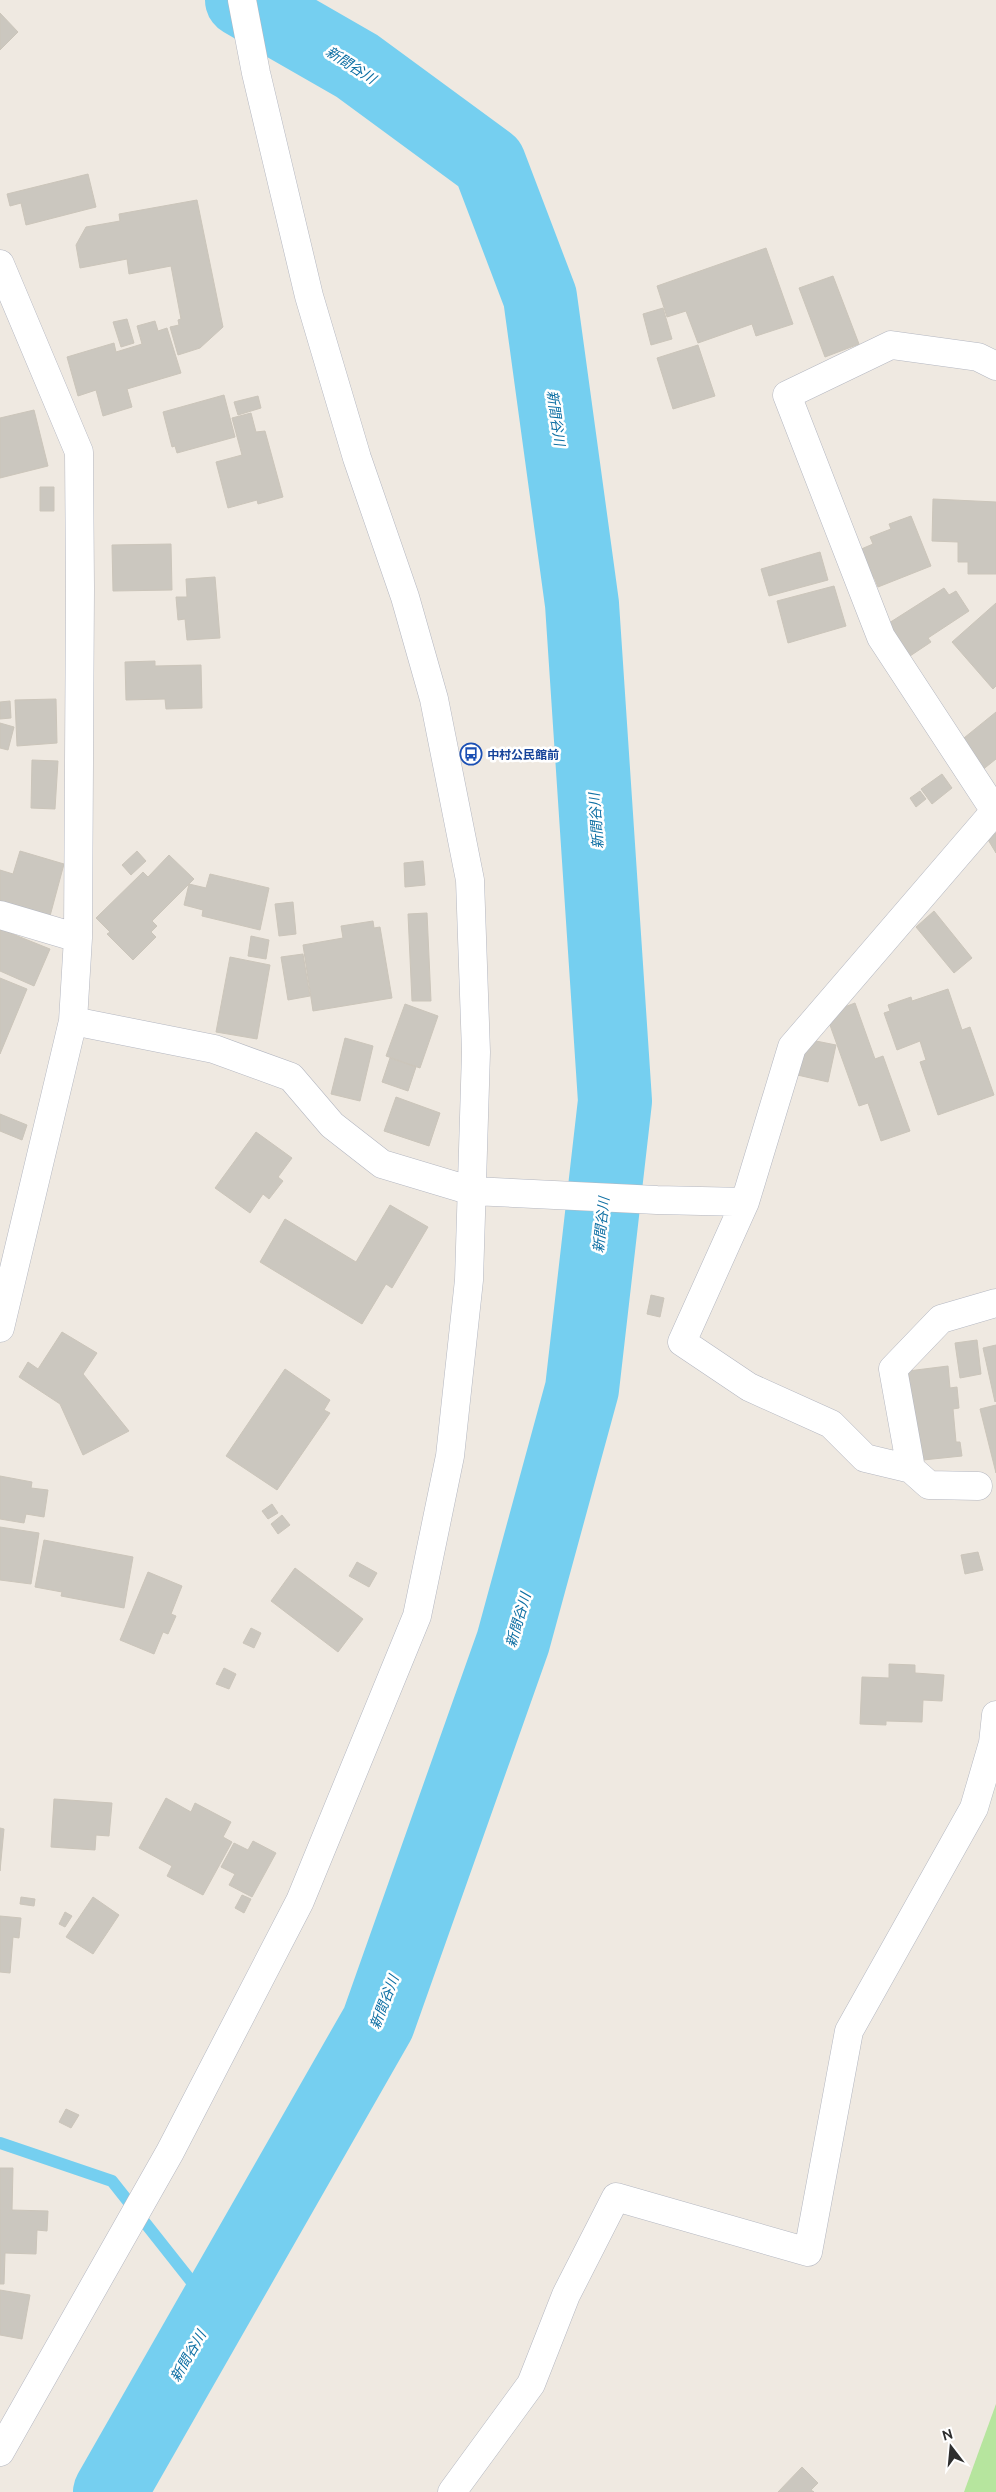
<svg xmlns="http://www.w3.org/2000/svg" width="996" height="2492" viewBox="0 0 996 2492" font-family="Ubuntu,'Noto Sans JP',sans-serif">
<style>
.green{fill:#b6e59e}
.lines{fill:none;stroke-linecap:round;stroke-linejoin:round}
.stream{stroke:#75cff0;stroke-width:12}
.river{stroke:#75cff0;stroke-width:74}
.building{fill:#cbc7bf;stroke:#cbc5ba}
.minor-casing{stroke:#b4b7c1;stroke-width:29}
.minor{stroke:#fff;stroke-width:28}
.labels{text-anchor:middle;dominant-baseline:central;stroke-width:5;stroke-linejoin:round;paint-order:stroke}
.transit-label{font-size:12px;font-weight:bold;fill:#164399;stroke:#fff;text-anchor:start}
.water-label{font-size:14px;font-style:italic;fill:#0d6fa3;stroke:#fff}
</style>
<rect width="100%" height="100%" fill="#efe9e1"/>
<path class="green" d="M996,2404V2492H964Z"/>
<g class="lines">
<path class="stream" d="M0,2143L112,2181L214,2310"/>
<path class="river" d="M110,2492L378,2023L513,1642L582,1389L615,1101L582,604L540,297L489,163L357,66L242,0"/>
</g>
<path class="building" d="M0,13L18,32L0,50Z
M88,174L96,207L26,225L21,203L10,206L7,194Z
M197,200L223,327L200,348L178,355L170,327L179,325L178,320L181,319L171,266L129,274L127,259L80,268L76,245L86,227L120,221L119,214Z
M766,248L793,324L756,336L752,324L698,343L686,311L667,317L657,286Z
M833,276L859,344L825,357L799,288Z
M663,308L672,339L651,345L643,314Z
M127,319L134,343L121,347L113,322Z
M155,321L158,331L167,328L181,373L127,389L132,407L103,416L96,390L78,396L67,357L114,343L116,352L142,344L137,326Z
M698,345L715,396L673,409L657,358Z
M224,395L235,437L177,453L175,446L172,447L163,412Z
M258,396L261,408L238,415L234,402Z
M34,410L48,466L0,478V418Z
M251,413L256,432L265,431L283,497L258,504L257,500L228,508L216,462L242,455L232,418Z
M40,487H54V511H40Z
M933,499L996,502V574H968V562H958V542L932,541Z
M911,516L931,566L878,587L874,577L864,581L852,553L873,544L870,537L891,529L889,524Z
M171,544L172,590L113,591L112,545Z
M820,552L828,580L769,596L761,569Z
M215,577L220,638L187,640L185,619L178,620L176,597H187L186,579Z
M834,586L846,626L788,643L777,601Z
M944,588L949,595L956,591L969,611L928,638L931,642L910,656L889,623Z
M996,603V686L993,689L952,642Z
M155,661V666L201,665L202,708L166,709L165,699L126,700L125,662Z
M56,699L57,743L17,746L15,700Z
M10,701L11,718L0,719V702Z
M996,712V759L981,771L959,742Z
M0,723L14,727L8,750L0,748Z
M32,760L58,761L55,809L31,808Z
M942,774L952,788L932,804L921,789Z
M920,791L926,799L916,807L910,798Z
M996,833V853L987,838Z
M20,851L64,864L50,916L0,902V870L13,874Z
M137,851L146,861L131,875L122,865Z
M169,855L194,879L152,921L157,926L151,932L156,937L133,960L107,934L110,932L96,918L143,872L148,877Z
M423,861L425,885L405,887L404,863Z
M210,874L269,888L260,930L202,916L203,910L184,905L189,884L206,888Z
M293,902L296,934L279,936L275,904Z
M934,911L972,958L954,973L916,927Z
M427,913L431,1001H412L408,914Z
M373,921L374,928L380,927L392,998L313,1011L303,945L343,938L341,926Z
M0,929L50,949L34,986L0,971Z
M251,936L269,940L266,959L248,956Z
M303,954L310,996L288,1000L281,957Z
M230,957L270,965L257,1039L216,1032Z
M0,978L27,989L0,1054Z
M948,989L962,1030L970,1027L994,1095L938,1115L920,1062L926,1060L920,1041L897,1050L884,1013L890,1011L888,1005L911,997L912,1001Z
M855,1003L875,1059L883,1056L910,1131L881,1141L868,1103L859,1106L826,1014Z
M405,1004L438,1016L420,1068L386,1056Z
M345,1038L373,1046L360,1101L331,1094Z
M801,1038L836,1045L828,1082L793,1074Z
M390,1058L416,1067L408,1091L382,1082Z
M396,1097L440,1113L429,1146L384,1131Z
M0,1114L27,1125L22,1140L0,1131Z
M256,1132L292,1158L278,1177L283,1181L269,1199L263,1194L250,1213L215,1188Z
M390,1205L428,1227L392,1288L386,1284L362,1324L260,1262L285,1219L356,1262Z
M651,1295L664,1298L660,1317L647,1314Z
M62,1332L97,1353L83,1374L129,1431L83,1455L60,1404L19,1377L28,1362L38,1369Z
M977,1340L981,1374L960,1378L955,1343Z
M996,1345V1401L995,1402L983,1348Z
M948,1366L950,1388L957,1387L959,1408L953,1409L956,1442H960L962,1456L923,1460L920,1442H915L908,1371Z
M285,1369L330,1400L324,1410L330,1413L277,1490L226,1456Z
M996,1405V1473L980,1409Z
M0,1476L32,1482L31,1488L48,1490L44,1517L26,1514L24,1523L0,1519Z
M272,1504L278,1513L268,1519L262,1511Z
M282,1515L290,1525L278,1534L271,1524Z
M0,1527L39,1533L31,1584L0,1580Z
M44,1540L133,1557L124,1608L61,1596L62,1592L35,1587Z
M978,1552L983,1570L965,1574L961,1555Z
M357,1562L377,1573L369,1587L349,1576Z
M295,1568L363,1619L338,1652L271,1601Z
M148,1572L182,1586L171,1614L176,1616L168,1634L163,1632L154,1654L120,1640Z
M251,1628L261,1633L254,1648L243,1643Z
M889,1664L915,1665V1673L944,1675L942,1701L923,1700L922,1722L886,1721V1725L860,1724L862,1677L889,1678Z
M224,1668L236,1674L229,1689L216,1684Z
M166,1798L191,1812L195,1803L231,1822L223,1837L232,1842L203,1895L167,1876L172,1866L139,1848Z
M54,1799L112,1803L109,1836L96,1835L95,1850L51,1847Z
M0,1828L4,1829L0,1871Z
M253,1841L276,1853L252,1897L229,1885L235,1874L221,1867L234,1843L248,1850Z
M242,1895L251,1899L244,1913L235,1908Z
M21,1897L35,1899L34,1906L20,1904Z
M93,1897L119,1915L93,1954L66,1937Z
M65,1912L72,1916L65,1927L59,1924Z
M0,1916L21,1918L19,1938L13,1937L10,1973L0,1972Z
M66,2109L79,2115L71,2128L59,2122Z
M0,2168H13L12,2210L48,2211L47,2231L37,2230L36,2254L5,2253L4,2284H0Z
M0,2290L30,2295L22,2339L0,2335Z
M802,2467L818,2483L811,2490L814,2492H778Z"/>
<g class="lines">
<g class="minor-casing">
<path id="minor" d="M0,264L79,452L80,588L78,938L73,1021L0,1328
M0,915L78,938
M73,1021L214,1049L291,1077L332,1125L382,1164L472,1191L657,1200L745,1202
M911,1469L893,1369L941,1319L996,1303
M978,1486L929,1485L911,1469L865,1458L831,1424L749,1387L682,1342L745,1202L792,1047L995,811L881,637L787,395L891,345L978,357L996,366
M0,2452L170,2152L300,1901L417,1616L450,1456L469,1280L476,1052L470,880L434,699L405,597L357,458L309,296L256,73L242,0
M452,2492L531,2384L566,2295L616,2197L808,2252L849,2031L974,1808L993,1743L996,1715"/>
</g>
<use href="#minor" class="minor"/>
</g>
<defs>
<g id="bus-ring" transform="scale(1.125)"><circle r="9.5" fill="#fff" stroke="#1a4fb4" stroke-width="1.5"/><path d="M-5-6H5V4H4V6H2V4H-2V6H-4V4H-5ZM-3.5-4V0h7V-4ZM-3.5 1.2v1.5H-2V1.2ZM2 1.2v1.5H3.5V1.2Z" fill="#1a4fb4"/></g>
</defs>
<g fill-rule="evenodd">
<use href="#bus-ring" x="471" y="754"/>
</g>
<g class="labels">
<g class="transit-label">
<text x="487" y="754">中村公民館前</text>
</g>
<g class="water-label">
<text transform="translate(351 65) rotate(33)">新間谷川</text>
<text transform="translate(556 418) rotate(82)">新間谷川</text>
<text transform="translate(596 821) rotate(-94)">新間谷川</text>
<text transform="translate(601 1225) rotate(-84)">新間谷川</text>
<text transform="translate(518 1620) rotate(-74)">新間谷川</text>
<text transform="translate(384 2002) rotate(-69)">新間谷川</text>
<text transform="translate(188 2356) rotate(-60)">新間谷川</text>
</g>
</g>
<g transform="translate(951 2447) rotate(344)" stroke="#ffffff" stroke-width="4" paint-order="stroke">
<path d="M0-4L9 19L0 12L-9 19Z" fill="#2e2e2e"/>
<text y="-8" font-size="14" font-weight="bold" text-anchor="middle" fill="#2e2e2e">N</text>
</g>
</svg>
